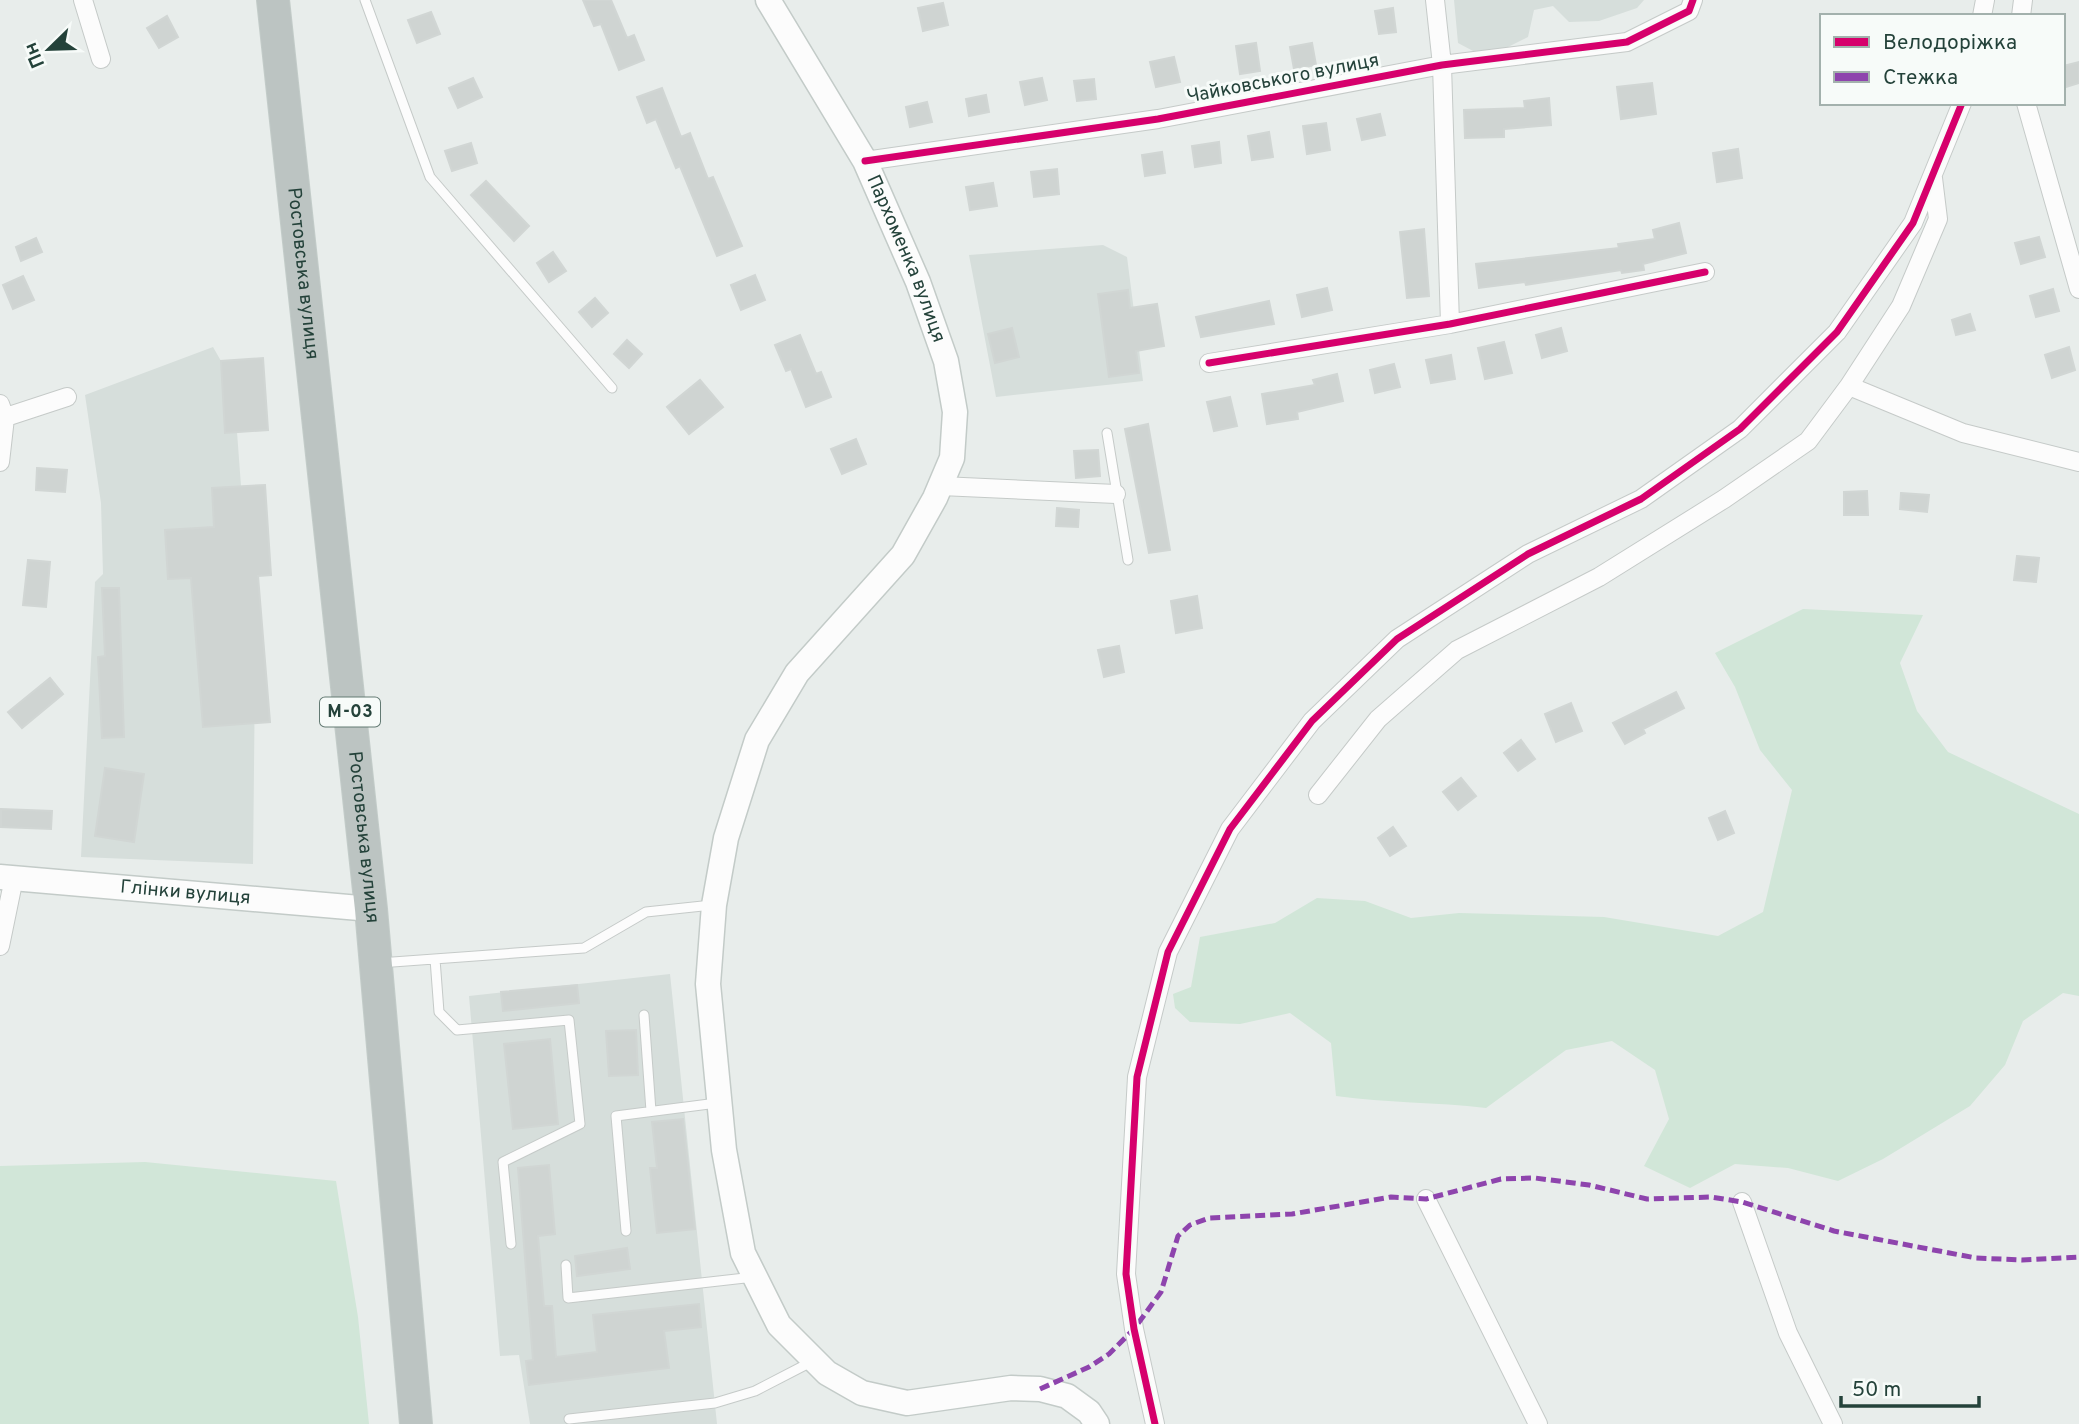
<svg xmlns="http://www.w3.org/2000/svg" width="2079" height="1424" viewBox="0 0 2079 1424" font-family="Overpass,sans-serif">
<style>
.built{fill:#d6dedb}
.green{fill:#d1e6d8}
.building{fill:#cfd4d2;stroke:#d1d6d4;stroke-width:2}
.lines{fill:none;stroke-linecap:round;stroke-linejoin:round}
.lane-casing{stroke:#c5cac8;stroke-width:11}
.street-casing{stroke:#c5cac8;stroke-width:20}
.secondary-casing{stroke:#c3cbc8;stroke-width:27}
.highway-casing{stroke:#c3ccc9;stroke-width:34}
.lane{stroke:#fcfcfc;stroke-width:9}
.street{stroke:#fcfcfc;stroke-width:18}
.secondary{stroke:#fcfcfc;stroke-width:24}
.highway{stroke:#bcc4c2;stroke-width:32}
.quiet{stroke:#8e44ad;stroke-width:5;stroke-dasharray:10 5;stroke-linecap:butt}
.cycleway-casing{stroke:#f7fbf9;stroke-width:11}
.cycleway{stroke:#d6006c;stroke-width:7}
.labels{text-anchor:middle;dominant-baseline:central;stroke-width:6;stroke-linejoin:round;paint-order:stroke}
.shield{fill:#f7fbf9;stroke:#637a73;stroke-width:2}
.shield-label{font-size:18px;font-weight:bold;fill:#24423a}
.street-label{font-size:19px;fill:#24423a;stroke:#f7fbf9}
</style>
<rect width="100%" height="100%" fill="#e8edeb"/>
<path class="built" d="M1454,0H1644L1637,8L1599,21L1569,22L1553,6L1534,10L1528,37L1502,50L1475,52L1458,43Z
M1103,245L1127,257L1143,381L996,397L969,255Z
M213,347L221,361L263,358L268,430L237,432L241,486L265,485L271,575L256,576L253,864L81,857L95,582L103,574L101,503L85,395Z
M670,974L717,1424H530L519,1355L500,1356L469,996Z"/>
<path class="green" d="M1803,609L1923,615L1900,663L1917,711L1948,752L2079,814V996L2063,993L2023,1021L2005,1065L1970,1106L1883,1159L1838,1181L1788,1168L1735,1164L1690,1188L1644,1166L1669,1119L1655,1070L1612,1041L1566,1050L1486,1108C1436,1102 1386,1103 1336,1096L1331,1043L1290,1013L1240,1024L1190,1022L1175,1008L1173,994L1191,987L1200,937L1275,923L1317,898L1365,901L1411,918L1459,913L1604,917L1718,936L1763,912L1792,790L1760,750L1735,687L1715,653Z
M145,1162L336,1181L358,1317L369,1424H0V1166Z"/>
<path class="building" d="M583,0H611L627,38L634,35L644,60L619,70L601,24L594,26Z
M943,3L948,25L923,31L918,8Z
M1393,8L1396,32L1379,34L1375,11Z
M431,12L440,34L417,43L408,20Z
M167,16L178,37L159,48L147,28Z
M1256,43L1260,71L1240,74L1236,46Z
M1312,43L1316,65L1294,69L1290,47Z
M1174,57L1180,82L1156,87L1150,62Z
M2079,62V83L2063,88V66Z
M473,78L482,97L458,108L449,88Z
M1042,78L1047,100L1025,105L1020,82Z
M1094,79L1096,99L1077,101L1074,81Z
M1652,83L1656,114L1621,119L1617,87Z
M662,88L681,137L690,133L708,179L713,177L742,246L717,256L680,166L676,168L656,119L647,123L637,97Z
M986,95L989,112L969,116L966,99Z
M1549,98L1551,125L1504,129V137L1465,138L1464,110L1525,108L1524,101Z
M927,102L932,122L910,127L906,107Z
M1380,114L1385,135L1362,140L1357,119Z
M1326,123L1330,150L1307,154L1303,126Z
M1269,132L1273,157L1252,160L1248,136Z
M1219,142L1221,163L1195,167L1192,146Z
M471,143L477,163L452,171L445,151Z
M1738,149L1742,178L1717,182L1713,153Z
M1162,152L1165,173L1145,176L1142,155Z
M1057,169L1059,194L1034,197L1031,172Z
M486,181L529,226L514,241L471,195Z
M993,183L997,206L970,210L966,187Z
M1679,223L1686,253L1643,264L1644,270L1622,273L1621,270L1526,285L1525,282L1479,288L1476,264L1619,248L1618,244L1655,239L1653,230Z
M1424,229L1429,296L1407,298L1400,232Z
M2039,237L2045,257L2021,264L2015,243Z
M36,238L42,252L21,261L16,247Z
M553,252L566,271L549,282L537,263Z
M755,275L765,300L741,310L731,285Z
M23,276L34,300L13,309L3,285Z
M1327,288L1332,310L1302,317L1297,295Z
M2053,289L2059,311L2036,317L2030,296Z
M1128,290L1130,308L1157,304L1164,346L1136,351L1139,373L1109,377L1098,294Z
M595,298L608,313L592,327L579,312Z
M1269,301L1274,324L1201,337L1196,317Z
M1970,314L1975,330L1956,335L1952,320Z
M1012,328L1019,357L995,363L988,334Z
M1561,328L1567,351L1542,358L1536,335Z
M800,335L816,374L821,372L831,397L806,407L791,369L786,371L775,345Z
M627,340L642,354L629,368L614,354Z
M1504,342L1512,373L1485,379L1478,348Z
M2069,347L2075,370L2052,378L2045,355Z
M1451,355L1455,379L1431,383L1426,360Z
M263,358L268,430L225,433L221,361Z
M1394,364L1400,387L1375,393L1370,370Z
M1337,374L1343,401L1297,412L1298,419L1267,424L1262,394L1315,385L1313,380Z
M700,380L723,407L689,434L667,407Z
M1230,397L1237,426L1214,431L1207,402Z
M1148,424L1170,550L1149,553L1125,429Z
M856,439L866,464L842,474L831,449Z
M1098,450L1100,476L1076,478L1074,451Z
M37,468L67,470L65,492L36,490Z
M265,485L271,575L258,576L270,722L203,727L191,578L168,579L165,530L214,527L212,488Z
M1867,491L1868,515H1844V492Z
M1901,493L1929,495L1927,512L1900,509Z
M1057,508L1079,510L1078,527L1056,526Z
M2017,556L2039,558L2036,582L2014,580Z
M28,560L50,562L46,607L23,605Z
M102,588H119L124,737L102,738L98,657L105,656Z
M1197,596L1202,628L1176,633L1171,601Z
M1119,646L1124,672L1104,677L1098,650Z
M50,678L63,694L22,728L8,712Z
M1676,692L1684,708L1643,729L1645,733L1625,744L1613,723Z
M1571,703L1582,731L1556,742L1545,714Z
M1521,740L1535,759L1518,771L1504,753Z
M105,768L144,774L134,842L95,836Z
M1461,778L1476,796L1458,810L1443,792Z
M1,809L52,811L51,829L1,827Z
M1725,811L1734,833L1718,840L1709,818Z
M1393,827L1406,846L1390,856L1378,838Z
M577,985L579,1003L503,1011L501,992Z
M636,1030L638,1075L609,1076L606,1031Z
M550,1039L558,1124L513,1129L504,1044Z
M683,1119L695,1229L657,1233L650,1168H657L652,1122Z
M549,1165L555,1234L538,1236L544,1306H552L556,1357L597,1352L593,1315L699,1304L701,1327L664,1331L669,1368L529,1385L526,1361L533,1360L518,1168Z
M627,1248L630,1269L577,1276L575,1256Z"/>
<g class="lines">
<g class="lane-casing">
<path id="lane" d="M365,0L430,177L612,388
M1107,433L1128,560
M435,959L439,1012L457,1030L569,1020L580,1124L503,1162L511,1244
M379,963L584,948L646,912L712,905
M644,1015L651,1111
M626,1231L616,1116L717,1103
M566,1265L568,1298L754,1277
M569,1419L715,1403L755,1391L813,1361"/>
</g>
<g class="street-casing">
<path id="street" d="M83,0L101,59
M1435,0L1442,65L1450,324
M1982,16L1985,0
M2021,16L2023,0
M2026,103L2079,289
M865,161L1158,119L1442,65L1627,42L1689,11L1693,0
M1209,363L1450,324L1705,272
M1849,386L1963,433L2079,462
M0,404L5,418L0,462
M0,419L67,397
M941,486L1116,494
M1318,795L1378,719L1457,650L1599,577L1724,499L1808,441L1849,386L1901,306L1938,219L1933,178
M0,946L14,878
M1426,1199L1538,1424
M1742,1202L1788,1333L1833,1424
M1155,1424L1134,1329L1126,1274L1137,1077L1168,952L1230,829L1312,721L1397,639L1528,554L1641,499L1740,429L1837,332L1913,223L1962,103"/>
</g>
<g class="secondary-casing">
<g id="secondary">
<path id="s1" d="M768,0L865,161L918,282L946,361L955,412L952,458L935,498L903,555L797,673L757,740L726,838L714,905L708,984L724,1150L743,1253L779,1325L827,1373L862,1393L907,1403L1011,1388L1040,1389L1067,1396L1089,1412L1097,1424"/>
<path id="s2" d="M0,877L371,909"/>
</g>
</g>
<g class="highway-casing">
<g id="highway">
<path id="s3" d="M273,0L371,909L416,1424"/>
</g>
</g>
<use href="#lane" class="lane"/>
<use href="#street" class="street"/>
<use href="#secondary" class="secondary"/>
<use href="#highway" class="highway"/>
<path class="quiet" d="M1040,1389L1089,1367L1109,1354L1134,1329L1161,1292L1178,1236L1190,1225L1209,1218L1292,1214L1391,1197L1426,1199L1501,1179L1535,1178L1589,1185L1647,1199L1711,1197L1742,1202L1834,1231L1976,1258L2022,1260L2079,1257"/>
<g class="cycleway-casing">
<path id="cycleway" d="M865,161L1158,119L1442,65L1627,42L1689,11L1693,0
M1209,363L1450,324L1705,272
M1155,1424L1134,1329L1126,1274L1137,1077L1168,952L1230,829L1312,721L1397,639L1528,554L1641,499L1740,429L1837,332L1913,223L1962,103"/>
</g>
<use href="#cycleway" class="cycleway"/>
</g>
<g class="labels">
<rect class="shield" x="320" y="697.5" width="60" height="29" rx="5"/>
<g class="shield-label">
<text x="350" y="712">М-03</text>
</g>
<g class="street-label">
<text transform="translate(1283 79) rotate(-11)">Чайковського вулиця</text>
<text stroke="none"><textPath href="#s1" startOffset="294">Пархоменка вулиця</textPath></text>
<text stroke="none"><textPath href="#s3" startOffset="275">Ростовська вулиця</textPath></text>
<text stroke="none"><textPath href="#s3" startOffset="842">Ростовська вулиця</textPath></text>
<text stroke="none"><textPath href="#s2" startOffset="186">Глінки вулиця</textPath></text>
</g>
</g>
<rect x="1820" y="14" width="245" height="91" fill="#f7fbf9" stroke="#a3b1ad" stroke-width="2"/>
<rect x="1834" y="37" width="35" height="10" fill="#d6006c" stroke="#a3b1ad" stroke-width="2"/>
<text x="1883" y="49" font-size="21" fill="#24423a">Велодоріжка</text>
<rect x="1834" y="72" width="35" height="10" fill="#8e44ad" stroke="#a3b1ad" stroke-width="2"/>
<text x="1883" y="84" font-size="21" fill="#24423a">Стежка</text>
<g transform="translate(49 49) rotate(247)" stroke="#f7fbf9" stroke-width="5" paint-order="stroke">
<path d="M0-5L12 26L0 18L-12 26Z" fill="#24423a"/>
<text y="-10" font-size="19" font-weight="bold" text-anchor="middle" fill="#24423a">Пн</text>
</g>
<path d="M1841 1396v10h138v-10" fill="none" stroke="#24423a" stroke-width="3.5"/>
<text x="1852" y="1396" font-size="21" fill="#24423a" stroke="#f7fbf9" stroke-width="5" paint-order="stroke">50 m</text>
</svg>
